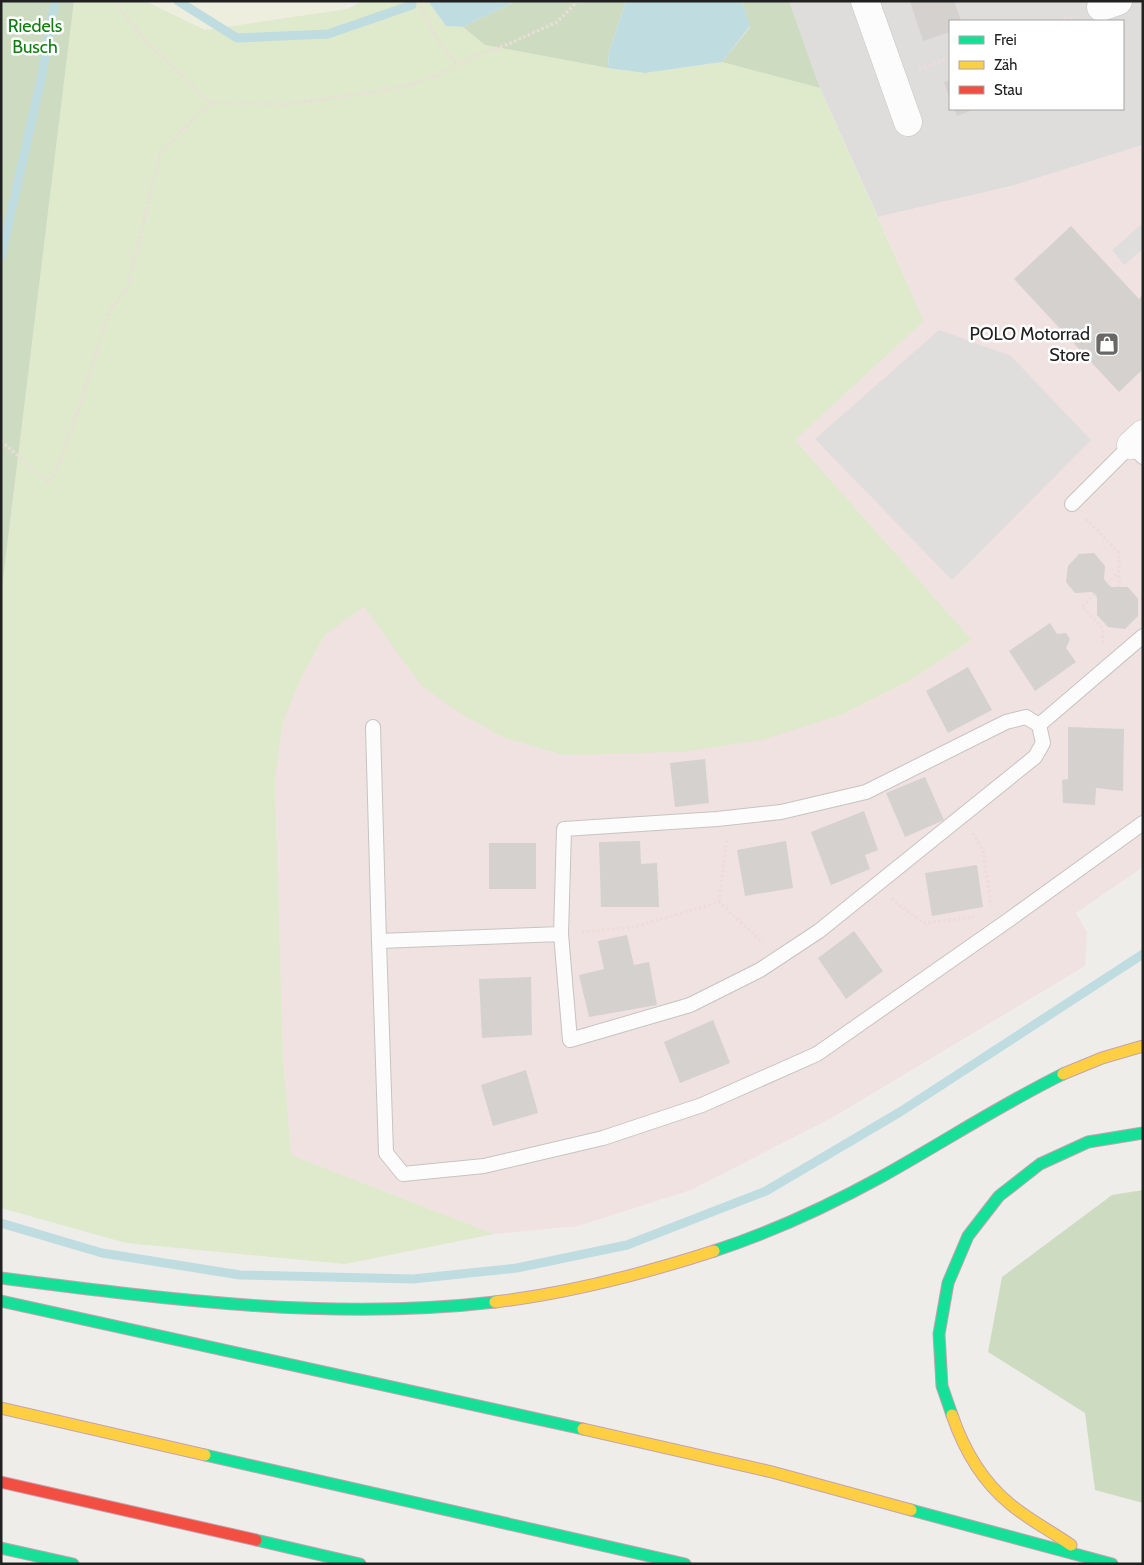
<svg xmlns="http://www.w3.org/2000/svg" width="1144" height="1565" viewBox="0 0 1144 1565" font-family="Cabin,sans-serif">
<style>
.residential{fill:#dedddb;fill-rule:evenodd}
.commercial{fill:#f0e2e1}
.farmland{fill:#eeeede}
.grass{fill:#deeacb}
.forest{fill:#cddcc1}
.parking{fill:#dfdedd}
.water{fill:#bfdce0}
.lines{fill:none;stroke-linecap:round;stroke-linejoin:round}
.stream{stroke:#bfdce0;stroke-width:9}
.building{fill:#d4d1cf}
.lane-casing{stroke:#c5c4c2;stroke-width:16}
.street-casing{stroke:#c5c4c2;stroke-width:29}
.fast-casing{stroke:#c2a3af;stroke-width:13}
.slow-casing{stroke:#c2a3af;stroke-width:13}
.jam-casing{stroke:#c2a3af;stroke-width:13}
.path{stroke:#ecdcdc;stroke-width:3;stroke-dasharray:2.5 2.5;stroke-linecap:butt}
.lane{stroke:#fdfcfc;stroke-width:14}
.street{stroke:#fdfcfc;stroke-width:28}
.fast{stroke:#16e098;stroke-width:11}
.slow{stroke:#ffcf43;stroke-width:11}
.jam{stroke:#f24e42;stroke-width:11}
.labels{text-anchor:middle;dominant-baseline:central;stroke-width:5;stroke-linejoin:round;paint-order:stroke}
.park-label{font-size:18px;fill:#117d11;stroke:#fff}
.poi-label{font-size:18px;fill:#212121;stroke:#fff;text-anchor:end}
</style>
<rect width="100%" height="100%" fill="#efedea"/>
<path class="residential" d="M789,1H1143V145L1012,186L878,217L820,88ZM950,21H1123V109H950Z"/>
<path class="commercial" d="M1143,145V867L1076,913L1087,932L1085,966L835,1116L691,1190L578,1226L494,1234L291,1155L283,1057L275,779L283,722L302,676L325,635L364,607L422,685L461,714L502,737L562,755L841,715L909,681L972,640L795,440L924,321L878,217L1012,186Z"/>
<path class="farmland" d="M145,1H347V9L205,30Z"/>
<path class="grass" d="M74,1H145L205,30L347,9L363,1H428L446,26L463,27L485,45L608,68L645,73L722,62L820,88L924,321L795,440L972,640L909,681L841,715L762,740L681,752L562,755L502,737L461,714L421,685L364,607L325,635L302,676L283,722L275,779L283,1057L291,1155L494,1234L345,1264L126,1243L1,1208V596Z"/>
<path class="forest" d="M5,1H74L1,596V5Z
M516,1H626L609,52L608,68L485,45L463,27Z
M742,1H789L820,88L722,62L750,27Z
M1143,1190V1503L1095,1490L1085,1413L988,1352L1002,1277L1112,1195Z"/>
<path class="parking" d="M1143,223V249L1124,265L1112,250Z
M939,330L1011,356L1091,440L952,580L815,439Z"/>
<path class="water" d="M428,1H516L463,27L446,26Z
M626,1H742L750,26L722,62L645,73L608,68L609,52Z"/>
<g class="lines">
<path class="stream" d="M178,1L237,38L328,34L412,5
M1,257L42,75L55,1
M1,1223L102,1253L240,1275L413,1279L517,1268L627,1245L766,1191L900,1112L1143,954"/>
</g>
<path class="building" d="M910,1H954L961,21H950V32L923,41Z
M950,80V99L944,82Z
M954,109H975L957,116Z
M1071,226L1139,299L1143,295V369L1119,392L1014,279Z
M1094,553L1105,566L1104,579L1107,583L1111,587H1128L1138,599V616L1125,629L1108,627L1097,615V597L1092,592L1075,593L1066,582L1068,566L1079,554Z
M1050,623L1057,634L1066,633L1070,639L1066,648L1076,662L1035,691L1009,651Z
M968,667L992,710L948,733L926,691Z
M1068,727L1124,729L1123,791L1096,788L1095,805L1063,803L1062,780L1068,779Z
M705,759L709,803L675,807L670,763Z
M925,777L944,820L905,837L886,793Z
M864,811L878,850L865,855L870,869L831,885L811,832Z
M640,841L641,864L657,863L659,907H601L599,842Z
M786,841L793,888L745,896L737,850Z
M489,843H536V889H489Z
M977,865L983,907L932,916L925,873Z
M854,931L883,971L846,999L818,958Z
M627,935L634,965L649,962L657,1005L589,1017L579,975L604,969L598,941Z
M531,977L532,1035L482,1038L479,979Z
M713,1020L730,1063L680,1083L664,1042Z
M526,1070L538,1113L493,1126L481,1085Z"/>
<g class="lines">
<g class="lane-casing">
<path id="lane" d="M1072,504L1131,445L1143,457
M1026,717L1039,725L1043,743L1035,757L819,931L760,970L690,1005L570,1040L561,934L564,829L717,819L781,812L866,792L1006,722Z
M1039,725L1143,636
M373,727L379,941
M561,934L379,941L386,1153L403,1174L484,1166L603,1138L702,1105L817,1054L1010,919L1143,823"/>
</g>
<g class="street-casing">
<path id="street" d="M865,1L908,122
M1101,7L1118,1
M1131,445L1143,434"/>
</g>
<g class="fast-casing">
<path id="fast" d="M714,1251C772,1232 828,1206 881,1177C942,1143 1000,1105 1063,1074
M1,1278C164,1299 331,1321 495,1302
M1,1301L583,1429
M952,1415L942,1386L939,1334L948,1283L968,1236L999,1196L1040,1164L1088,1142L1143,1133
M205,1455L685,1564
M911,1510L1112,1564
M256,1540L360,1564
M1,1548L73,1564"/>
</g>
<g class="slow-casing">
<path id="slow" d="M1063,1074L1102,1058L1143,1046
M495,1302C570,1293 643,1274 714,1251
M1,1408L205,1455
M952,1415C964,1450 982,1481 1010,1504C1029,1520 1051,1531 1071,1545
M583,1429L772,1472L911,1510"/>
</g>
<g class="jam-casing">
<path id="jam" d="M1,1482L256,1540"/>
</g>
<path class="path" d="M114,1L143,38L210,103L288,104L360,94L406,86L436,76L472,57L511,43L557,22L578,1
M418,1L437,39L457,65
M1060,21L1076,16
M919,69L950,58
M1,441L48,482L55,474L79,408L109,312L128,286L160,154L210,103
M1086,519L1119,553V587
M1107,583L1119,571
M1095,594L1082,607L1103,629V643
M973,833L983,851L991,906
M892,898L901,907L924,923L974,917
M719,902L727,838
M582,932L634,927L719,902L763,943"/>
<use href="#lane" class="lane"/>
<use href="#street" class="street"/>
<use href="#fast" class="fast"/>
<use href="#slow" class="slow"/>
<use href="#jam" class="jam"/>
</g>
<defs>
<g id="shop-square" transform="scale(1.25)"><rect x="-9" y="-9" width="18" height="18" rx="4" fill="#696867" stroke="#fff"/><path d="M-5-2.5h2.3a2.7 3.5 0 0 1 5.4 0H5L5.5 6h-11ZM-1.5-2.5h3a1.5 2.3 0 0 0-3 0Z" fill="#fff"/></g>
</defs>
<g fill-rule="evenodd">
<use href="#shop-square" x="1107" y="344"/>
</g>
<g class="labels">
<g class="park-label">
<text x="35" y="26">Riedels<tspan x="35" dy="21">Busch</tspan></text>
</g>
<g class="poi-label">
<text x="1090" y="334">POLO Motorrad<tspan x="1090" dy="21">Store</tspan></text>
</g>
</g>
<rect width="1144" height="1565" fill="none" stroke="#212121" stroke-width="5"/>
<rect x="949" y="20" width="175" height="90" fill="#ffffff" stroke="#a6a6a6"/>
<rect x="959" y="36" width="25" height="8" fill="#16e098" stroke="#a6a6a6"/>
<text x="994" y="45" font-size="15" fill="#212121">Frei</text>
<rect x="959" y="61" width="25" height="8" fill="#ffcf43" stroke="#a6a6a6"/>
<text x="994" y="70" font-size="15" fill="#212121">Zäh</text>
<rect x="959" y="86" width="25" height="8" fill="#f24e42" stroke="#a6a6a6"/>
<text x="994" y="95" font-size="15" fill="#212121">Stau</text>
</svg>
